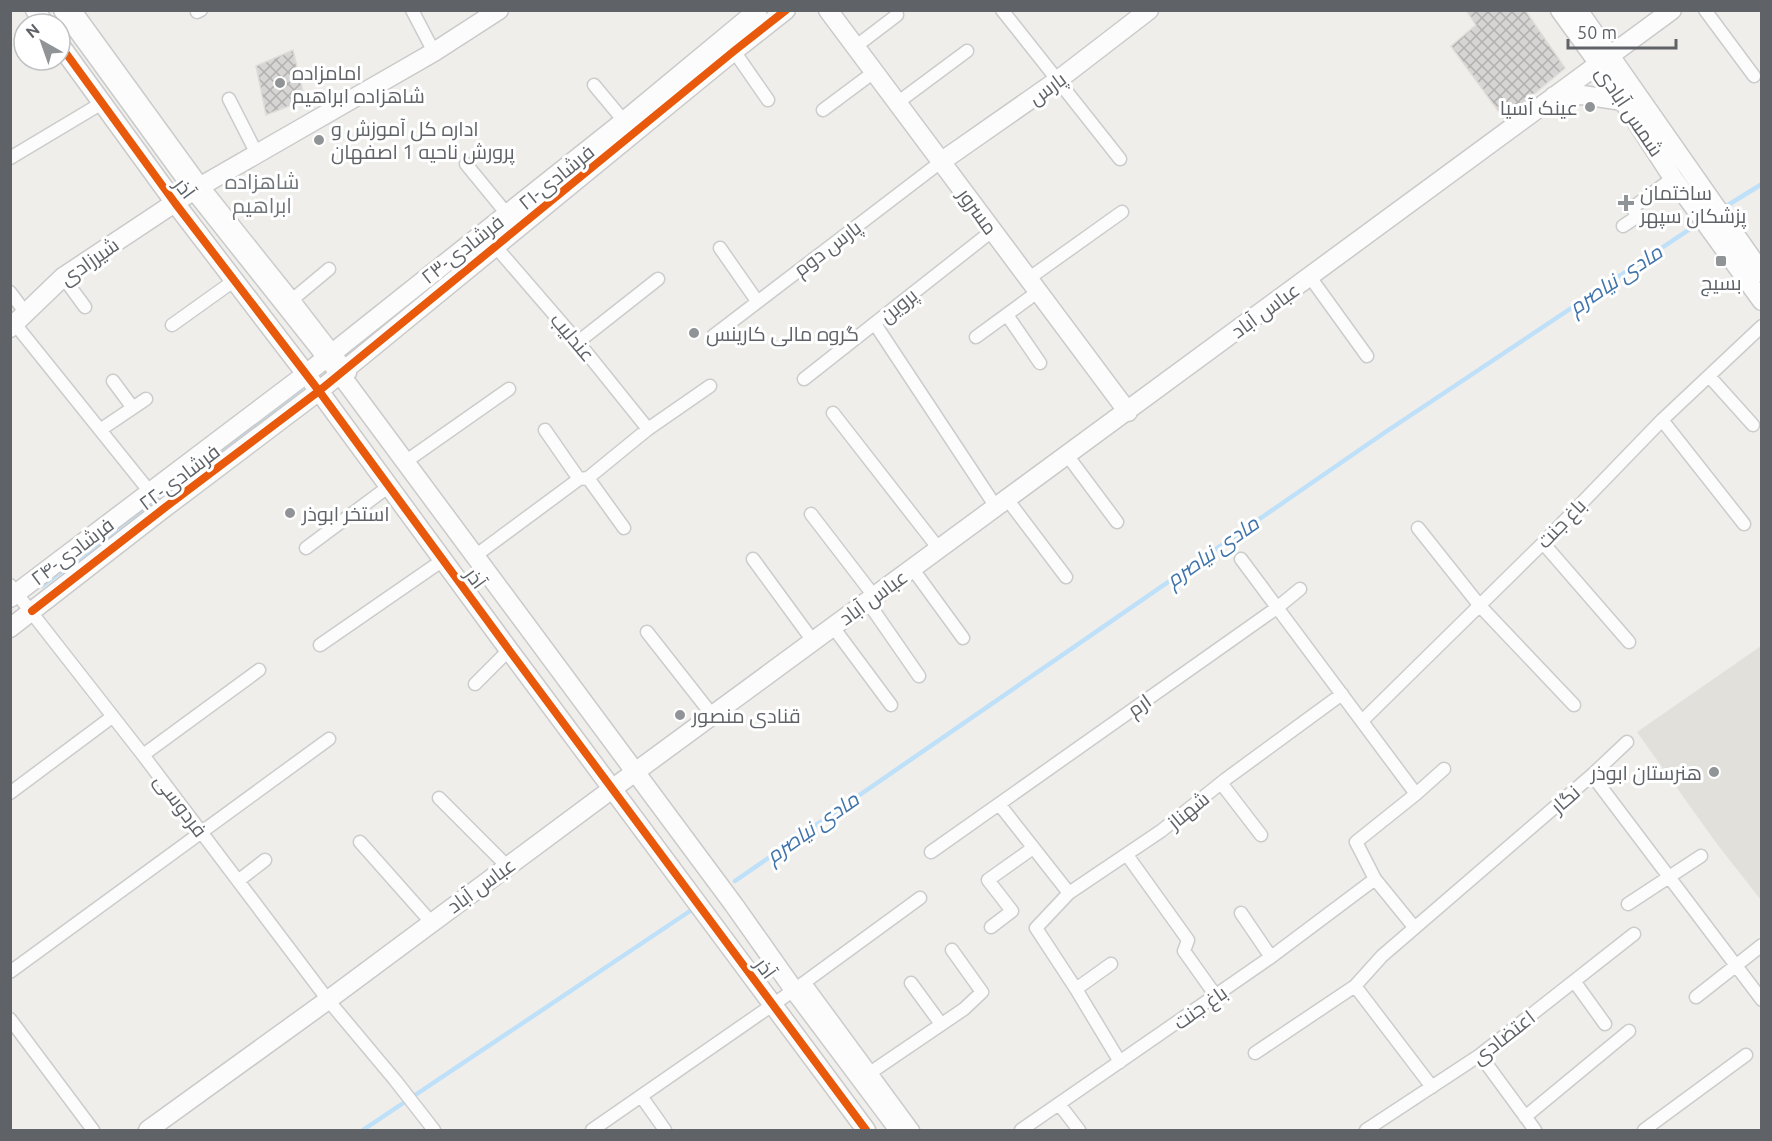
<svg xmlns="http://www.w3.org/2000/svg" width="1772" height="1141" viewBox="0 0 1772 1141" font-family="Ubuntu,Cairo,sans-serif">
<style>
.education{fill:#e2e0da}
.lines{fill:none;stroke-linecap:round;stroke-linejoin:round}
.stream{stroke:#bfe0f9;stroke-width:4.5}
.building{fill:url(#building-cross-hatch);stroke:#deddd9;stroke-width:1.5}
.street-casing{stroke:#cbcccc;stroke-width:15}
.secondary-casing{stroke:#cacacb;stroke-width:21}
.street{stroke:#fdfcfc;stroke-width:12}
.secondary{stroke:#fdfcfc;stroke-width:18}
.cycleway-casing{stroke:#fff;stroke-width:11}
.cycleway{stroke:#e8590c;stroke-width:8}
.poi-dot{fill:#919496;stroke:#fff;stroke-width:2}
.labels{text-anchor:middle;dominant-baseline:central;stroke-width:6;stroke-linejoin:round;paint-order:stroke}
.poi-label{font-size:20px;fill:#5f6368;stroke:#fff;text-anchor:start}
.street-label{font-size:20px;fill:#5f6368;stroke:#fff}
.neighbourhood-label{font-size:21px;fill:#70757a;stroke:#fff}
.water-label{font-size:21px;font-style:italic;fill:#4174aa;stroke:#fff}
</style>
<defs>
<pattern id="building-cross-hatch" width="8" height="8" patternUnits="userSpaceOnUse" patternTransform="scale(1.5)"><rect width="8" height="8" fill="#d6d5d3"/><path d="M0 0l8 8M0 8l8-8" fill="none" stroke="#b1b0af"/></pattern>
</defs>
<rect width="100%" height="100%" fill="#efeeea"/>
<path class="education" d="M1761,646V645V900L1717,844L1637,732Z"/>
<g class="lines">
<path class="stream" d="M1728,205L1762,184
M351,350L401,310
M42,586L205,465L301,391
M735,881L1384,433L1693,227
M363,1130L690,911"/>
</g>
<path class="building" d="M1466,10H1525L1565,68L1504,119L1451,46L1476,25Z
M293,50L305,100L266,115L256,66Z"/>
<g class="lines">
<g class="street-casing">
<path id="street" d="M75,10L202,185L293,299L350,373
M412,10L434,52
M1002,10L1120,159
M1705,10L1754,76
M197,12L201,10
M855,47L897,15
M734,51L768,100
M594,85L624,121
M229,99L257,154
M897,103L967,51
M823,110L874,72
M10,158L102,103
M466,164L507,214
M1623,226L1638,216L1632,208L1673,178
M496,247L578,342L648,429
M720,248L757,301
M63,277L85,307
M1310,277L1367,356
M1028,279L1122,212
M10,292L25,312
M293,299L329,269
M1007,315L1040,363
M15,324L150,492
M875,324L996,507
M172,325L235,280
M713,336L942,161
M976,337L1039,291
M578,342L658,279
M1709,376L1753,425
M804,379L992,231
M113,381L133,408
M833,413L939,549
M1662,420L1744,524
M100,430L146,399
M545,430L579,479
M1067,455L1117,522
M405,462L509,389
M588,478L624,528
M1007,499L1066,577
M811,514L874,596
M1418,528L1480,606L1574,705
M1543,543L1629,642
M306,548L388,487
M475,556L579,479L588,478L648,429L710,386
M753,559L813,641
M1241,559L1416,794
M912,568L963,638
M10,585L143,755L328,1000L395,1080L434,1130
M867,601L919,676
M833,627L891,705
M647,632L713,716
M320,645L443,560
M475,684L509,650
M1362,721L1543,543L1662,420L1762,326
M143,755L259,670
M1592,775L1762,1000
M1221,783L1261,835
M10,793L112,717
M439,798L507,866
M999,804L1069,893
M360,842L431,922
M931,852L1278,607L1300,589
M1127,855L1188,940L1184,951L1216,996
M238,881L265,860
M1628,904L1701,856
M1241,913L1271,957
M991,927L1012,911L988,880L1033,848
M1414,927L1375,879L1356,842L1416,794L1444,769
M10,972L329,739
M1574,981L1605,1024
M805,983L913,1130
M911,983L941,1024
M1355,986L1432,1087
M1076,989L1111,964
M1696,997L1762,945
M10,1019L93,1130
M1255,1053L1355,986L1382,956L1592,775L1627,742
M1480,1055L1535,1130
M1120,1062L1076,989L1036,928L1069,893L1161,831L1226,779L1342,694
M861,1079L964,1009L982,992L952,950
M641,1096L665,1130
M1059,1104L1079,1130
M1525,1117L1629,1031
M592,1130L794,990L920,898
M1021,1130L1271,957L1375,879
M1366,1130L1480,1055L1634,934
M1644,1130L1746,1055"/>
</g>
<g class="secondary-casing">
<path id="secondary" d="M35,10L45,24
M63,10L194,190L340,374L734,905L794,990L899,1130
M828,10L1128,412
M1560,10L1599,64L1673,178L1762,301
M1578,10L1762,273
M60,45L175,203L319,391L509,650L866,1130
M1554,96L1582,95L1623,101
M942,161L1058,80L1149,10
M10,328L63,277L194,190L434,52L499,10
M10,598L306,374L624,121L758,10
M10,628L163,509L319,391L734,51L786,10
M148,1130L328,1000L612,789L1672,10"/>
</g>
<use href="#street" class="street"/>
<use href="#secondary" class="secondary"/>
<g class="cycleway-casing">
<path id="cycleway" d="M60,45L175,203L319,391L509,650L866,1130
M32,611L163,509L319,391L734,51L786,10"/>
</g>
<use href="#cycleway" class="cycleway"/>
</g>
<g class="poi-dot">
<circle cx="280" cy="83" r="6"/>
<circle cx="1590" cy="107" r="6"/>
<circle cx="319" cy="140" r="6"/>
<path d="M1623 194h6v6h6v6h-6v6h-6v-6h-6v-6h6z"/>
<rect x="1715" y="255" width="12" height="12" rx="3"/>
<circle cx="694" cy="333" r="6"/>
<circle cx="290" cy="513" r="6"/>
<circle cx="680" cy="715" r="6"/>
<circle cx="1714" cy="772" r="6"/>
</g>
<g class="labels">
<g class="poi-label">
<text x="292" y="72">امامزاده<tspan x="292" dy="23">شاهزاده ابراهیم</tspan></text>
<text x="1578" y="107" text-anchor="end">عینک آسیا</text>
<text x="331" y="128">اداره کل آموزش و<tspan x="331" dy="23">پرورش ناحیه 1 اصفهان</tspan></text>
<text x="1640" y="192">ساختمان<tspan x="1640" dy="23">پزشکان سپهر</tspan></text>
<text x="1721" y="282" text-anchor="middle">بسیج</text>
<text x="706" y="333">گروه مالی کارینس</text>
<text x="302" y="513">استخر ابوذر</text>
<text x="692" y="715">قنادی منصور</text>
<text x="1702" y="772" text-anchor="end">هنرستان ابوذر</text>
</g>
<g class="street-label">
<text transform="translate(1047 88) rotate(-36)">پارس</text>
<text transform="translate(1630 111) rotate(56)">شمس آبادی</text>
<text transform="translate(556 177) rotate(-39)">۲۱-فرشادی</text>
<text transform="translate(185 188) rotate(53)">آذر</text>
<text transform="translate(978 211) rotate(54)">مسرور</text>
<text transform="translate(827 248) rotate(-37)">پارس دوم</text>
<text transform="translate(462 249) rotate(-38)">۲۳-فرشادی</text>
<text transform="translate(89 261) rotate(-35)">شیرزادی</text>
<text transform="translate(898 305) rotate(-39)">پروین</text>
<text transform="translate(1265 310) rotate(-36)">عباس آباد</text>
<text transform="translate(573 337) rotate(50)">عندلیب</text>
<text transform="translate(179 477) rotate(-37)">۲۲-فرشادی</text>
<text transform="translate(1561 523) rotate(-46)">باغ جنت</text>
<text transform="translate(72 551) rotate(-37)">۲۴-فرشادی</text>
<text transform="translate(476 578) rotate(54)">آذر</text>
<text transform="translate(873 597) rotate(-36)">عباس آباد</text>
<text transform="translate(1139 705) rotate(-35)">ارم</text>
<text transform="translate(1565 799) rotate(-41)">نگار</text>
<text transform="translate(181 805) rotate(53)">فردوسی</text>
<text transform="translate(1188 810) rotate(-39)">شهناز</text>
<text transform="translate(481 885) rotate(-36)">عباس آباد</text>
<text transform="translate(766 968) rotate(54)">آذر</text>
<text transform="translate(1200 1007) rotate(-35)">باغ جنت</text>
<text transform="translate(1503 1037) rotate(-38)">اعتضادی</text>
</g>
<g class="neighbourhood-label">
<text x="262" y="181">شاهزاده<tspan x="262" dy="24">ابراهیم</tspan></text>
</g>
<g class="water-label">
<text transform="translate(1615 279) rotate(-34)">مادی نیاصرم</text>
<text transform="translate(1212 551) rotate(-35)">مادی نیاصرم</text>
<text transform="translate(812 827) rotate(-35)">مادی نیاصرم</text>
</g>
</g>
<rect width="1772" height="1141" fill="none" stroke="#5f6368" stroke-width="24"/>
<g transform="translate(42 42) rotate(320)"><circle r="28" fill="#ffffff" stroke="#bfc1c3" stroke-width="1.5"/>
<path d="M0-4.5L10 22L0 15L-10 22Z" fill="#919496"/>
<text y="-9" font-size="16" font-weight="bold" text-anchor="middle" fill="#5f6368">N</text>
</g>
<path d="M1568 39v9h108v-9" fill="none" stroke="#5f6368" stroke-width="3"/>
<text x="1577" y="39" font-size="18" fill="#5f6368" stroke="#ffffff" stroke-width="4.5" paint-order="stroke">50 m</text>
</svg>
